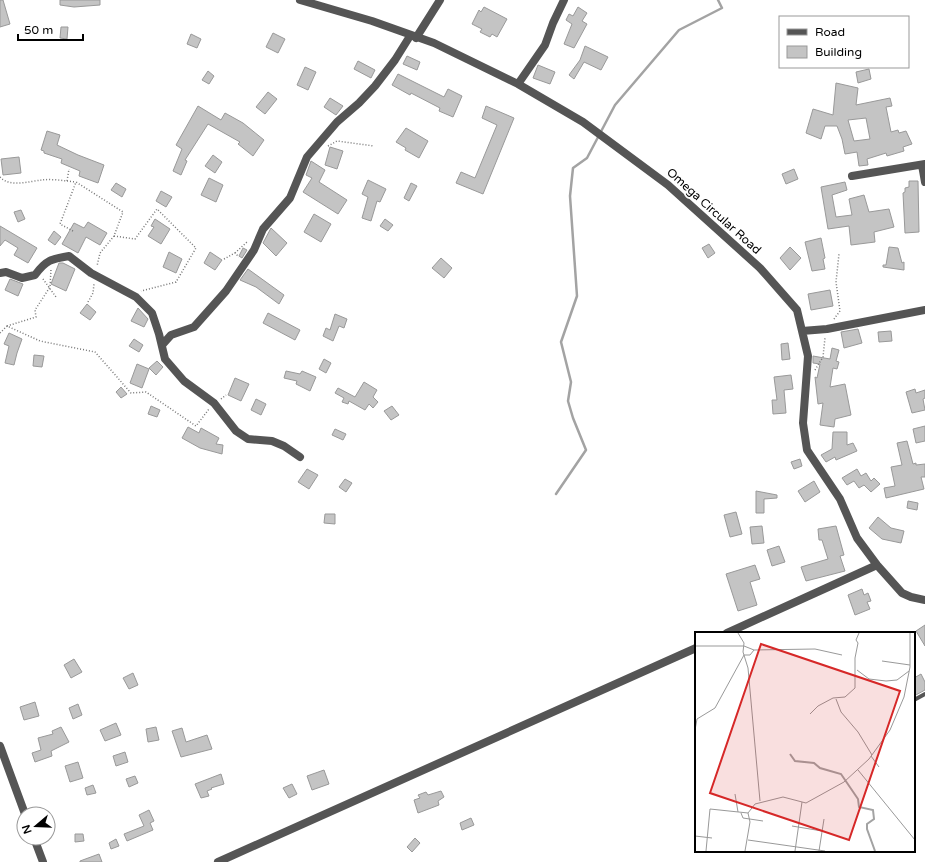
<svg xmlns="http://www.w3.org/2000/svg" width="925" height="862" viewBox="0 0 925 862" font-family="'Varela Round',sans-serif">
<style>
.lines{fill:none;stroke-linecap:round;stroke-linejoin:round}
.stream{stroke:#a3a3a3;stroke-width:2.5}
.building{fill:#c4c4c4;stroke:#999;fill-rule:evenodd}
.path{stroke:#777;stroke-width:1.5;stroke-dasharray:1 2;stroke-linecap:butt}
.lane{stroke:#555;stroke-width:4}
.street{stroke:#555;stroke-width:8}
.labels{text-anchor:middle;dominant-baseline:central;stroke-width:3.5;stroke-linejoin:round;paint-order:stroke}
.street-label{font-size:12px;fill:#000;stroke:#fff}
.inset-river{fill:none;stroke:#a3a3a3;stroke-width:2}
.inset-road{fill:none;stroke:#999;stroke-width:1}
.view{fill:#d62828;fill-opacity:0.15;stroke:#d62828;stroke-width:2}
.inset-edge{fill:none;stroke:#000;stroke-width:2}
</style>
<rect width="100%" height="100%" fill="#fff"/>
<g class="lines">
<path class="stream" d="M556,494L586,450L573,418L568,401L571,382L561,342L577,296L570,196L573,168L587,158L615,105L679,30L722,8L718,0"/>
</g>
<path class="building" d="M0,0H3L10,24L0,27Z
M60,0H100V5L74,7L60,5Z
M484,7L507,19L497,37L492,34L490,37L480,32L482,29L472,24L479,10L481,12Z
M578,7L587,13L582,21L587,24L574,48L564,44L572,24L566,20L569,14L573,16Z
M61,27H68L67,39L60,38Z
M273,33L285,39L278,53L266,47Z
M191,34L201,39L197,48L187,44Z
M585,46L608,57L601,70L584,62L574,79L569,75L580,60Z
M407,56L420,62L417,70L403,64Z
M358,61L375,70L371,78L354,69Z
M538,65L555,72L550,84L533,78Z
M305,67L316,72L308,90L297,85Z
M869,69L871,79L858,83L856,72Z
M208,71L214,76L209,84L202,80Z
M398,74L444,97L448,89L462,96L453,117L439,111L440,108L411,93L410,95L392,85Z
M836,83L858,88L856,105L890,98L892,106L886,107L891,132L898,130L899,133L906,131L912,144L903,147L904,151L887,156L886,153L867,159L868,165L859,166L857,152L845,154L842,139L837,126H825L821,139L806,133L813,109L833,115ZM866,118L870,139L854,141L848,120Z
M268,92L277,99L265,114L256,107Z
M330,98L343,106L336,115L324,107Z
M198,106L221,120L225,113L243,123L264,140L253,156L238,144L240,142L208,124L185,160L187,161L181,175L173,171L182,149L176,145Z
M486,106L514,118L483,194L456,183L461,172L475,178L497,125L482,118Z
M406,128L428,141L419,158L405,150L406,148L396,142Z
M47,131L60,135L57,145L78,155L104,165L98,183L79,176L80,171L61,163L62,159L44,153V151L41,150Z
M330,147L343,151L337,169L325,165Z
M213,155L222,162L215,173L205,166Z
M19,157L21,173L3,175L1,159Z
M311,161L325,170L319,182L347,200L338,214L303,192L312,178L306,175Z
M794,169L798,179L786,184L782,174Z
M209,178L223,185L216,202L201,195Z
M368,180L386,189L380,202L377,201L371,221L362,218L368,197L362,194Z
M909,181H918L919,232L905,233L903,193L905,192V188L909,187Z
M845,182L847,190L832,195L836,217L852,215L849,199L864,195L869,212L889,209L894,227L874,232L875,242L851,245L849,226L828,229L821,187Z
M116,183L126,189L122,197L111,190Z
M411,183L417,186L409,201L404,198Z
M161,191L172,197L166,207L156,201Z
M21,210L25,219L18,222L14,212Z
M314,214L331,224L321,242L304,232Z
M155,219L170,229L161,244L148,236L154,227L151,226Z
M385,219L393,225L388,231L380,226Z
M88,222L107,233L100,245L86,237L78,253L62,244L74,223L84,228Z
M0,226L37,248L28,263L14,255L18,248L5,240L0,246Z
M271,228L287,243L276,256L263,243Z
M54,231L61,237L55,245L48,240Z
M821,238L825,258L823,259L825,269L812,271L805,242Z
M709,244L715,253L708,258L702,248Z
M790,247L801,258L790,270L780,258Z
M889,247L898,248L902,263L904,262V270L883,267V265H886Z
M243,248L247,250L242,258L239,256Z
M169,252L182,259L176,273L163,267Z
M210,252L222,260L215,270L204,263Z
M441,258L452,268L444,278L432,268Z
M59,263H63L75,269L66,291L51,284Z
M248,269L284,295L279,304L256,287L240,280Z
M10,279L23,284L18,296L5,290Z
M830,290L833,306L811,310L808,294Z
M87,304L96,312L90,320L80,313Z
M138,308L148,319L144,327L131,321Z
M268,313L300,330L295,340L263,323Z
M335,314L347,319L344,328L339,326L333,341L323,336L326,328L330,330Z
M858,329L862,343L844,348L841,332Z
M891,331L892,341L879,342L878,332Z
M9,333L22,339L17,353L14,365L5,363L9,346L4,344Z
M134,339L143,345L139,352L129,346Z
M788,343L790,359L782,360L781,344Z
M832,348L839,350L836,361L839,362L837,369L833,368L830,387L845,384L851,415L835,419L834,427L820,425L823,403L818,404L815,377L817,378L820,364L813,363V356L830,359Z
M34,355L44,356L42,367L33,366Z
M324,359L331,363L326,373L319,369Z
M157,361L163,367L156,375L149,368Z
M137,364L149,369L142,388L130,383Z
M286,371L300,374L302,371L316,377L310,391L296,384L297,381L284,378Z
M791,375L793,389L784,390L786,413L773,414L772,400H777L774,377Z
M235,378L249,384L241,401L228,395Z
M364,382L377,390L373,397L378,402L373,408L369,404L365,410L349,401L348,404L342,402L344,398L335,393L338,388L355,397Z
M121,387L127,394L121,398L116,392Z
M915,389L916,393L925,390V398L923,399L925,410L912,413L906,392Z
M256,399L266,404L261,415L251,410Z
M151,406L160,410L157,417L148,414Z
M392,406L399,415L391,420L384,411Z
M925,426V441L916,443L913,429Z
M188,427L199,433L201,428L219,438L216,444L223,445L222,454L200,448L182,438Z
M335,429L346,434L343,440L332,435Z
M833,432H847V445L853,443L857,451L836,460L835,457L826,462L821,455L832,449Z
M907,441L913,464L916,463V465L925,464V477H921L924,489L886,498L884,488L895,486L891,467L902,465L897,443Z
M800,459L802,466L794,469L791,462Z
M307,469L318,475L309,489L298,482Z
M857,469L861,476L866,473L871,481L874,478L880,484L871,492L864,485L859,488L854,481L847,485L842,478Z
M345,479L352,483L346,492L339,487Z
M814,481L820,492L805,502L798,491Z
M756,491L777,495V498L764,499V513H756Z
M908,501L918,503L917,510L907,508Z
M736,512L742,534L730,537L724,515Z
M325,514H335V524L324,523Z
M878,517L891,528L904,531L901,543L882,539L869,528Z
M762,526L764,543L752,544L750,527Z
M836,526L844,555L840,556L845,571L806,581L801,567L828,559L822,540H819L818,529Z
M779,546L785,562L772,566L767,550Z
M755,565L760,579L750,582L757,605L738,611L726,574Z
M862,589L864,595L868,593L871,601L867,602L870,609L855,615L848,595Z
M925,625V646L916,631Z
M74,659L82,672L71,678L64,665Z
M133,673L138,685L129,689L123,678Z
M921,674L925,682V690L914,696V678Z
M35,702L39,716L24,720L20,707Z
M78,704L82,715L73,719L69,708Z
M116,723L121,735L105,741L100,730Z
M61,727L69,742L51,751L52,756L35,762L32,753L41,750L38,738L53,734L52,731Z
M156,727L159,740L148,742L146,729Z
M182,728L186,742L207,735L212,749L181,757L172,731Z
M125,752L128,762L116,766L113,756Z
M78,762L83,778L70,782L65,766Z
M324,770L329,784L312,790L307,776Z
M221,774L224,784L211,788L212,789L207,791L209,796L201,798L195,784Z
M135,776L138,783L129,787L126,779Z
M292,784L297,794L289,798L283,788Z
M93,785L96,793L87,795L85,788Z
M441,791L444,797L438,801L439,805L418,813L414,800L420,798L418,795L426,792L428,795Z
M149,810L154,821L150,823L153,830L127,841L124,834L144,826L139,815Z
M471,818L474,825L462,830L460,823Z
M75,834H83L84,841L75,842Z
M415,838L420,843L412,852L407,847Z
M116,839L119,846L111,849L109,843Z
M99,854L102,862H80V861Z"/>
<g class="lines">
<path class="path" d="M328,146L337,141L374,146
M0,177C10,188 30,181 42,180C50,179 59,180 67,181L69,169
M67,181L76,182
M73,231L60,224L76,182L123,212L114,236L100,253L97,266
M114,236L135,239L157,209L196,248L176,282L141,291
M235,253L248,241
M224,259L235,253L239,257
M43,279L56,297
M88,302L93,293L94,284
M834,319L840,311L836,282L839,254
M7,326L36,317L35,310L50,287L51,269
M0,333L7,326L40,341L95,352L131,393L146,392L196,426L209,409
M815,370L823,357L825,338
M221,399L226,395"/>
<path class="lane" d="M914,700L925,694"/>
<path class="street" d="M300,0L372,21L434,43L518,84L583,122L668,185L760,268L797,310L808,356L803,423L807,450L840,499L857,538L877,565L902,593L911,597L925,600
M416,38L440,0
M518,84L545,45L553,23L564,0
M922,165L925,182
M852,176L925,164
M0,273L6,272L22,278L35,275C46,260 51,259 69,256L91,273L136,297L152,313L159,334L165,359L184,381L214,403L236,431L248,439L272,441L284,446L300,457
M802,331L827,329L925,310
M162,345L171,335L194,327L226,291L254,250L263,229L290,198L307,157L337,122L359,103L375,86L395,60L410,36
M727,633L877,565
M0,746L25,814
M34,838L43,862
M218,862L696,648"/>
</g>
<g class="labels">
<g class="street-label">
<text transform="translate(714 211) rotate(42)">Omega Circular Road</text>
</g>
</g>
<g transform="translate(695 632)">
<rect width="220" height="220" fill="#fff"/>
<path class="inset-river" d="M95,122L100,129L119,131L125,136L146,142L163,167L164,175L178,178L179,187L172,192V197L180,219"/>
<path class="inset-road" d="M43,1L49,11L48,20L53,36L65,169M0,14H49L59,18M187,29L215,33M162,38L174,47L191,49L202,48L214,39M141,67L146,80L163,100L177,123M115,82L123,74L138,66L150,65L160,56V26L163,11L161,8L164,1M0,98L2,87L20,76L49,23H55L59,18L120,17L147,23M176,124L184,135M163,138L220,208M40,162L43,180M46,181L48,186L68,189M97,194L127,199M0,204L17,206M53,208L130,219M11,219L15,177L53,181L60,172L88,165L111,171L149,150L174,127L195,98L209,65L215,35V1M50,219L55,190L53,181M100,219L107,170M124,219L129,187"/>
<path class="view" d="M66,12L205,59L154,208L15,161Z"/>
<rect width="220" height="220" class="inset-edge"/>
</g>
<rect x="779" y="16" width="130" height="52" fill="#ffffff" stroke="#999999"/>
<rect x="787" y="29" width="20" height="6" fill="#555555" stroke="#999999"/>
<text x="815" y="36" font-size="12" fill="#000000">Road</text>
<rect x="787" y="46" width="20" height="12" fill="#c4c4c4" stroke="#999999"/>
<text x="815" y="56" font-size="12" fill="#000000">Building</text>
<g transform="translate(36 826) rotate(251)"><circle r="19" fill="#ffffff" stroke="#999999"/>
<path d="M0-3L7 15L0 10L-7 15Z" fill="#000000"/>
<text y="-6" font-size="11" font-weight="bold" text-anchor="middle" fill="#000000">N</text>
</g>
<path d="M18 34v6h65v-6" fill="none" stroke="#000000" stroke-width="2"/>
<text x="24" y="34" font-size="12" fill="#000000" stroke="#ffffff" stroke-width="3" paint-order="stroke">50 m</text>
</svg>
